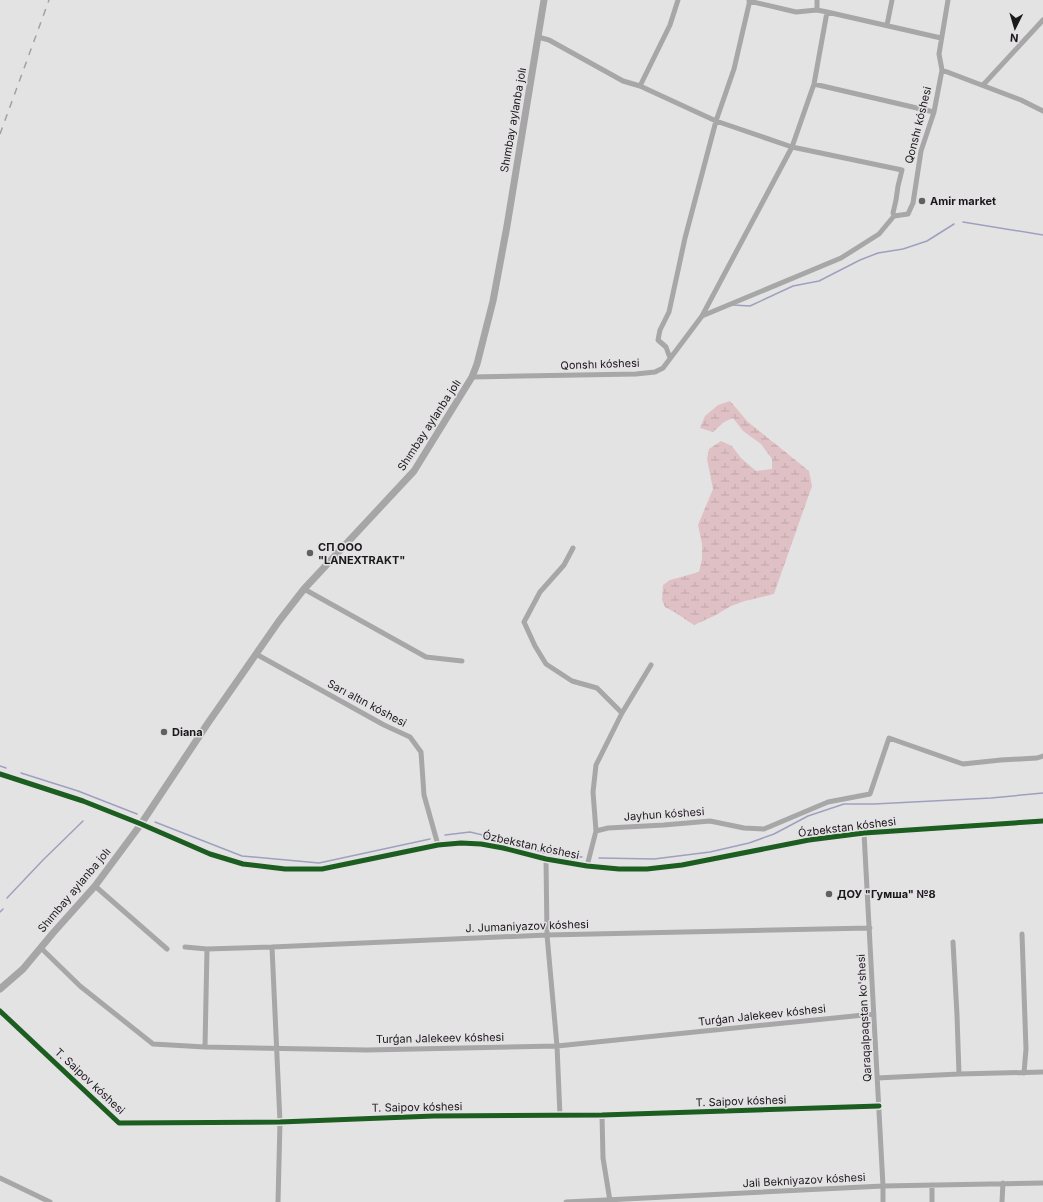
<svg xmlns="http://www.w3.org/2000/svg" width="1043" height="1202" viewBox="0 0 1043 1202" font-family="Inter,sans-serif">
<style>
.wetland{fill:url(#wetland-marsh)}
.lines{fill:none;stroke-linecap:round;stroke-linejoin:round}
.stream{stroke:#9ea0bf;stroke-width:1.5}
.street{stroke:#a7a7a7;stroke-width:5}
.secondary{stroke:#a6a6a6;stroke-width:7}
.rail{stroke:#a2a2a2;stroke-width:1.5;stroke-dasharray:7 7;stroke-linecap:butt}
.cycleway-casing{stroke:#e5e2e5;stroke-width:8}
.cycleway{stroke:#1b5e20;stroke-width:5}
.poi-dot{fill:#616061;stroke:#e5e2e5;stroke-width:1.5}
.labels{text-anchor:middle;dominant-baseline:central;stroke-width:3;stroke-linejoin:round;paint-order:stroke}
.street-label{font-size:11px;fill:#1b1a1b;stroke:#e5e2e5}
.poi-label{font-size:11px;font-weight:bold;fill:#1b1a1b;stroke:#e5e2e5;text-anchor:start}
</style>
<defs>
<pattern id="wetland-marsh" width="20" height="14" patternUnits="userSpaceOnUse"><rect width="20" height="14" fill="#dfc1c5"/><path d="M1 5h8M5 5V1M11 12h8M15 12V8" fill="none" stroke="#bfa5a9"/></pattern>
</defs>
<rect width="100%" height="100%" fill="#e4e3e4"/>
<path class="wetland" d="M730,401L748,422L809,471L812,486L774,594L745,601L731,606L714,616L694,625L676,613L665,607L662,600L663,585L670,580L699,572L702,559V544L698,525L713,489L707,459L709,449L721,441L732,446L741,458L756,471L772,469V459L761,444L743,431L733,418L724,422L713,432L700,428L705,416L718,405Z"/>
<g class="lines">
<path class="stream" d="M963,222L1043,235
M733,305L750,306L793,286L819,281L860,260L878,253L903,249L927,241L954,224
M0,766L6,768
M21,773L78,791L137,814
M155,822L242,856L319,863L430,839
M445,835L470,832L516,843L544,853L582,857
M599,858L654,859L710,852L749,843L774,834L808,816L844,804H874L991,798L1043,793
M7,898L43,860L83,821
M0,912L3,909"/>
<path class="street" d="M749,1L796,12L817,10L827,12L941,38
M817,10V0
M887,25L892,0
M538,37L549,40L623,81L640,86L716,121L792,147L902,170L898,186L896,200L893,213L894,216
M942,70L1021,100L1043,111
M814,84L934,112
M983,85L1043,20
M640,86L670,25L678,0
M702,316L841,258L879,234L894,216L908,214L913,203L921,151L934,112L942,70L939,54L948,0
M670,358L666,347L658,340L660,330L669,312L685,238L716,121L734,69L750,0
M472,377L636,374L655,372L663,368L702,316L792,147L814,84L827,12
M573,548L564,565L540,592L524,622L535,646L546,664L572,681L597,688L622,713
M304,589L426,657L462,661
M256,654L384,725L410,737L421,752L424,795L438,845
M0,774L83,801L141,824
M596,831L608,828L664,825L710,821L744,828L764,829L828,802L870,794L889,738L963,764L1001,760L1037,758L1043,756
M864,833L883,1186V1202
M546,859L547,935L557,1046L560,1116
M587,866L596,831L593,792L596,765L622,713L651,665
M95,886L167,949
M1022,934L1026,1049L1024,1073
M953,942L957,1015L959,1074
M185,947L207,949L272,947L547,935L870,928
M272,947L280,1122L278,1202
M41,948L80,986L153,1044L205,1047L367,1050L557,1046L874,1014
M0,1011L119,1123L280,1122L434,1116L602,1115L879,1106
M205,1047L207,949
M877,1078L959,1074L1043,1072
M602,1115L603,1158L610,1201
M0,1178L50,1202
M932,1185V1202
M566,1202L883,1186L1043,1183
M1002,1202L1003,1183"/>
<path class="secondary" d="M141,824L210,854L243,864L285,869H322L438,845L461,843L481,844L503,848L546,859L587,866L619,869H647L682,865L809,840L864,833L1043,821
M0,989L23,969L53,933L95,886L141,824L208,723L279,621L304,589L414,471L472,377L477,364L493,301L507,226L544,0"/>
<path class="rail" d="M0,134L49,0"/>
<g class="cycleway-casing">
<path id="cycleway" d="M0,774L83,801L141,824L210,854L243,864L285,869H322L438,845L461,843L481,844L503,848L546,859L587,866L619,869H647L682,865L809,840L864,833L1043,821
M0,1011L119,1123L280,1122L434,1116L602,1115L879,1106"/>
</g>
<use href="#cycleway" class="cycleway"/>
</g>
<g class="poi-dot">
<circle cx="922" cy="201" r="4"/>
<circle cx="310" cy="553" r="4"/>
<circle cx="164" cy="732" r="4"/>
<circle cx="829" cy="894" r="4"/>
</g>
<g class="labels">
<g class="street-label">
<text transform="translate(513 120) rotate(-80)">Shımbay aylanba jolı</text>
<text transform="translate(918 125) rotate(-76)">Qonshı kóshesi</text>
<text transform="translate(600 364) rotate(-2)">Qonshı kóshesi</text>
<text transform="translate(429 425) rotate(-57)">Shımbay aylanba jolı</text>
<text transform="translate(367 703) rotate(28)">Sarı altın kóshesi</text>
<text transform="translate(664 814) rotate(-4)">Jayhun kóshesi</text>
<text transform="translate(847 827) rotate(-7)">Ózbekstan kóshesi</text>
<text transform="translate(531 845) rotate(12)">Ózbekstan kóshesi</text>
<text transform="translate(74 890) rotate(-50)">Shımbay aylanba jolı</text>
<text transform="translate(527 926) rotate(-2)">J. Jumaniyazov kóshesi</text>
<text transform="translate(762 1015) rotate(-6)">Turǵan Jalekeev kóshesi</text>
<text transform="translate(864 1018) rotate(-93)">Qaraqalpaqstan ko'shesi</text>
<text transform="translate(440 1038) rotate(-1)">Turǵan Jalekeev kóshesi</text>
<text transform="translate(90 1081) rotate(43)">T. Saipov kóshesi</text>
<text transform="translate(741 1101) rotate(-2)">T. Saipov kóshesi</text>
<text transform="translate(417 1107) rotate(-1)">T. Saipov kóshesi</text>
<text transform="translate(804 1180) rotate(-3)">Jali Bekniyazov kóshesi</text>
</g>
<g class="poi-label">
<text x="930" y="201">Amir market</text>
<text x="318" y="547">СП ООО<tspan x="318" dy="13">"LANEXTRAKT"</tspan></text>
<text x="172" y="732">Diana</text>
<text x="837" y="894">ДОУ "Гумша" №8</text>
</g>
</g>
<g transform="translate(1015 28) rotate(185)" stroke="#e5e2e5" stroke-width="3" paint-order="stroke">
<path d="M0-3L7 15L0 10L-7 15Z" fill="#1b1a1b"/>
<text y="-6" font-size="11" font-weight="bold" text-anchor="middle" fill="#1b1a1b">N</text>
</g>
</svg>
